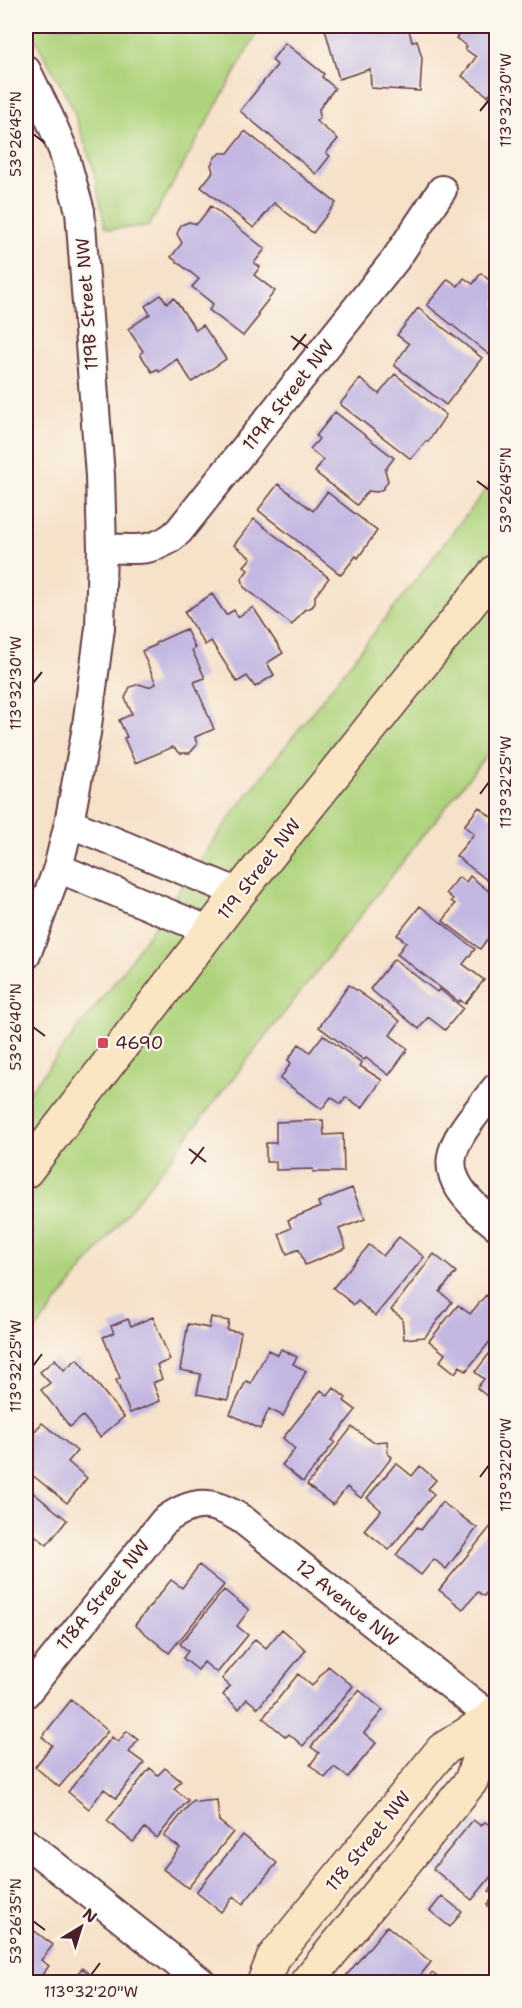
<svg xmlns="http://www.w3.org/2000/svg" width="522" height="2008" viewBox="0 0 522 2008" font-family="'Shantell Sans',sans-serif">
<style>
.green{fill:#aed37c;stroke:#7c7954;stroke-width:1.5}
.building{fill:#c3b7e2}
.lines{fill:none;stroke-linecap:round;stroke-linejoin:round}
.street-casing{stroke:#643c43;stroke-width:32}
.secondary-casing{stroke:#643c43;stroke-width:36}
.street{stroke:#fff;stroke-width:28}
.secondary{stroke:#fbe6c4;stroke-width:33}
.ticks{fill:none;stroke:#4a1f2b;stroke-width:2}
.poi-dot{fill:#d1495b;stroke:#fbf7ec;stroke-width:2}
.labels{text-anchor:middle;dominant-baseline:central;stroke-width:4.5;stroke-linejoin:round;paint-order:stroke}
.street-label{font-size:18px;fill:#4a1f2b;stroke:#fbf7ec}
.poi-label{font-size:18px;fill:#4a1f2b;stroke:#fbf7ec;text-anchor:start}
.neatline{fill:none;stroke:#4a1f2b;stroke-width:2}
.ticks-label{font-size:15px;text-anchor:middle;fill:#4a1f2b}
</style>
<rect width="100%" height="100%" fill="#fbf7ec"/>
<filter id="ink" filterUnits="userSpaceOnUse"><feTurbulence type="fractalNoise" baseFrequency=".0167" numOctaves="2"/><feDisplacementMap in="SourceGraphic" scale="12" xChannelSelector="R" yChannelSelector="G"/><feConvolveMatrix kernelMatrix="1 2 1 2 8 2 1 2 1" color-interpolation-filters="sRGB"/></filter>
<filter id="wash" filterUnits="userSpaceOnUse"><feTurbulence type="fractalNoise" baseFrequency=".008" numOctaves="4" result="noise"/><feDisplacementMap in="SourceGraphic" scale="24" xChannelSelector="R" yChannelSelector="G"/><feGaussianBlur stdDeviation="1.35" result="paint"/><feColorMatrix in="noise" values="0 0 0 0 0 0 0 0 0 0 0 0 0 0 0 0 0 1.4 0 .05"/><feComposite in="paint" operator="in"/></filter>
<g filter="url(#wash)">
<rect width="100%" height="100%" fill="#f6e1c9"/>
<path class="green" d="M28,26H261L149,226L111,229L105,226L93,167L71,104Z
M496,477V743L26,1342V1096L120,975L234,812Z"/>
<g id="blocks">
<path class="building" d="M324,26H408L412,42L417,40L422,58L420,91L371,88L370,69L339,79Z
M466,26H496V98L490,93L488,96L462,76L476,57L465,49L467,46L456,38Z
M285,43L324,74L322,77L335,88L319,109L320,117L316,121L338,139L326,153L330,156L316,174L240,111L277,65L272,60Z
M245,131L336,203L313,233L274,203L254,228L201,187L213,172L211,165L215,157L221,153H228Z
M211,206L265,249L254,263L260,267L254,275L275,291L257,314L259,316L243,336L209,310L213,304L192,287L199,279L171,257L182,243L177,234L181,225L189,222L197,224Z
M481,273L496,286V360L427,305L448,279L458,286L464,278L473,284Z
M161,295L167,303L174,298L196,330L203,325L226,359L192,382L177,359L159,372L157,369L152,372L140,354L143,351L128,329L150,314L145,306Z
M418,308L482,358L446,405L394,365L409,344L397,335Z
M395,374L446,415L428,442L426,441L411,459L340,404L360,379L379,394Z
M335,412L394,458L385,470L388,481L383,489L377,492L368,491L357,505L315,472L323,460L310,449L319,439L316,436Z
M28,484L29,520H26V485Z
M278,484L313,511L327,492L377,531L358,558L356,556L341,575L258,510Z
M254,519L329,578L315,596V603L312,607L304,610L292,625L244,587L242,578L248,570L244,566L251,558L234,545Z
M26,540L30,541L27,580H26Z
M212,594L226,615L234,610L238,617L253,607L283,653L267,663L274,675L255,687L247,676L237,682L211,641L205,645L184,612Z
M186,629L195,648L192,650L205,678L194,682L214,729L195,737L197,745L190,753H180L173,747L135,763L124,738L127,737L119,720L132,714L125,698L130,687L139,684L148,687L156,684L142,651L156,645L155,643Z
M479,807L496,821V887L456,856L474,834L464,826Z
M470,876L496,897V936L494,934L491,939L489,937L480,949L443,921L455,904L451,901L453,899L446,893L459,877L466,882Z
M420,906L475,949L463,964L484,980L465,1004L460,1000L459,1002L397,954L406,942L397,935Z
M394,959L437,992L439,989L463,1008L445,1030L428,1017L419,1029L370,989Z
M349,985L400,1021L390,1035L408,1049L389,1075L366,1058L364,1060L319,1027Z
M323,1035L362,1063L360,1066L382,1080L362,1108L346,1097L341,1104L331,1097L322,1109L280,1079L291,1063L288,1060L299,1044L310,1052Z
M323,1120L324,1135L343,1134L344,1172H313V1169L276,1170V1162H266V1143H276V1122Z
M352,1188L365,1219L339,1229L346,1248L305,1265L299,1249L287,1254L279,1234L291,1228L288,1220L320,1207L318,1202Z
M399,1237L424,1257L375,1316L358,1301L354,1305L333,1288L369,1245L383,1256Z
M434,1254L456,1272L440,1292L452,1302L425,1337L404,1339L402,1318L391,1310Z
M486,1295L496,1304V1334L466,1371L460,1366L455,1373L440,1361L445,1354L429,1341L458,1305L470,1314Z
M153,1317L170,1360L157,1365L162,1379L153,1383L160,1401L130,1413L116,1380L120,1378L103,1337L114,1333L111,1326L128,1319L131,1326Z
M211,1317L229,1321L227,1330L241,1332L228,1400L197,1394L201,1374L180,1370L188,1324L209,1328Z
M496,1345V1397L493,1401L477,1388L484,1379L475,1372Z
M281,1349L297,1357L293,1364L306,1371L283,1416L269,1409L260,1429L230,1414L246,1381L251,1383L268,1350L278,1355Z
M55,1359L64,1370L77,1359L124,1417L100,1437L83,1416L70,1427L41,1390L50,1383L40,1372Z
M334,1388L346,1398L344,1401L356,1410L332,1440L335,1442L303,1482L282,1465L295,1449L283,1438L321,1390L328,1396Z
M42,1423L77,1451L68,1462L87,1478L67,1503L26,1470V1431L31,1435Z
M352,1427L373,1442L387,1441L388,1454L392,1457L361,1498L347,1487L333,1505L307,1485Z
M396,1463L412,1476L420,1466L436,1480L428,1489L434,1494L389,1550L364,1530L381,1510L367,1498Z
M26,1487L67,1520L47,1545L26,1528Z
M442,1502L477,1528L446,1569L434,1559L421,1575L396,1555L417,1527L421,1530Z
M492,1525L496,1529V1595L489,1589L484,1596L478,1592L463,1609L439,1590Z
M199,1565L224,1585L169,1653L135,1625L171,1580L182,1588Z
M224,1590L249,1610L237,1626L248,1635L217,1673L204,1662L198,1670L183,1658L188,1651L180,1644Z
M282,1629L306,1650L258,1708L247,1699L239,1709L223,1695L230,1686L222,1679L255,1639L266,1648Z
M328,1666L353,1686L303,1746L289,1734L286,1737L263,1718L298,1674L312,1686Z
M359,1690L383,1710L364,1733L376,1743L348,1777L334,1767L325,1778L310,1765L319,1753L311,1747Z
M71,1700L108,1731L59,1787L35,1767L52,1745L42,1737Z
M127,1731L138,1740L129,1752L144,1763L116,1798L104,1789L89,1809L68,1792L112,1737L118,1742Z
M150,1768L158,1775L165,1768L181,1781L174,1789L188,1800L157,1838L145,1828L133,1842L107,1821Z
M193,1800L196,1802L217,1800L219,1821L233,1832L188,1888L163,1869L180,1848L164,1836Z
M496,1819V1870L472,1900L433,1869L473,1820L481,1826L485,1822L491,1826Z
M243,1835L277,1863L243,1904L234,1896L221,1912L196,1892Z
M496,1882V1913L487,1905L495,1896L489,1891Z
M442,1896L462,1912L450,1927L430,1911Z
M28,1926L53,1945L41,1960L49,1966L36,1982H26V1929Z
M387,1926L431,1962L415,1982H341Z
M82,1968L100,1982H71Z
M432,1973L444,1982H424Z"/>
</g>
</g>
<g filter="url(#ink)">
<use href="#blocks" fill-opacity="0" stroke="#643c43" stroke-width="1.5"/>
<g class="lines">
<g class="street-casing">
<path id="street" d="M26,70L49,117L63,150L80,211L100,476L102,548L100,628L86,733L69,823L58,868L26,955
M102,548C132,549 156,554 179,531L395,260L442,190
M69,823L239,893
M58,868L210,931
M496,1088C448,1147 426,1169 496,1225
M26,1693L164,1521C194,1499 212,1500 243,1520L496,1721
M26,1843L201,1982"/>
</g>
<g class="secondary-casing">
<path id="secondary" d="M26,1171L239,893L496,571
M264,1982L274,1957L442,1750L492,1718L496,1712
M307,1982L471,1781L492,1718"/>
</g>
<use href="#street" class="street"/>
<use href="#secondary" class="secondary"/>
</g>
</g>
<path class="ticks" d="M480,111L489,100M33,134L45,143M291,336L308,348M293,350L306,334M477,481L489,490M33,683L42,672M480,794L489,782M33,1027L45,1036M189,1149L206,1162M191,1164L204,1147M33,1366L42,1354M480,1477L489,1465M33,1921L45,1930M91,1975L100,1963"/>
<rect class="poi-dot" x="97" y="1037" width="12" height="12" rx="3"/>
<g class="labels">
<g class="street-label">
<text transform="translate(87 304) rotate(-94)">119B Street NW</text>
<text transform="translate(288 395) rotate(-52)">119A Street NW</text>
<text transform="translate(259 869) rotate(-52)">119 Street NW</text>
<text transform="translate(103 1595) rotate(-51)">118A Street NW</text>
<text transform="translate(347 1603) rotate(39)">12 Avenue NW</text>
<text transform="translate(368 1841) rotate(-51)">118 Street NW</text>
</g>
<g class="poi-label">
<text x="115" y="1043">4690</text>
</g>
</g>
<rect width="522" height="2008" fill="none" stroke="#fbf7ec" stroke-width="66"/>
<g transform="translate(81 1927) rotate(38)" stroke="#fbf7ec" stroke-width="4.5" paint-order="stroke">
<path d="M0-4.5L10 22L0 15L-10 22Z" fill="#4a1f2b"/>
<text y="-9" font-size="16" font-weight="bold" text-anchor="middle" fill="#4a1f2b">N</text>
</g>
<rect x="33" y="33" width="456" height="1942" class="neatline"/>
<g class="ticks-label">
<text transform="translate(506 100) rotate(-90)" y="5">113°32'30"W</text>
<text transform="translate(16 134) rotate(-90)" y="5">53°26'45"N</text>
<text transform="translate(506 490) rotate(-90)" y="5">53°26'45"N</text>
<text transform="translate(16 683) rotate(-90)" y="5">113°32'30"W</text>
<text transform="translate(506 782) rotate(-90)" y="5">113°32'25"W</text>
<text transform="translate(16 1027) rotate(-90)" y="5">53°26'40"N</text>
<text transform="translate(16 1366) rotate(-90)" y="5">113°32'25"W</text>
<text transform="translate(506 1465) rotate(-90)" y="5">113°32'20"W</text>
<text transform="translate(16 1921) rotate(-90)" y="5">53°26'35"N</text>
<text x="91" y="1997">113°32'20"W</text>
</g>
</svg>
